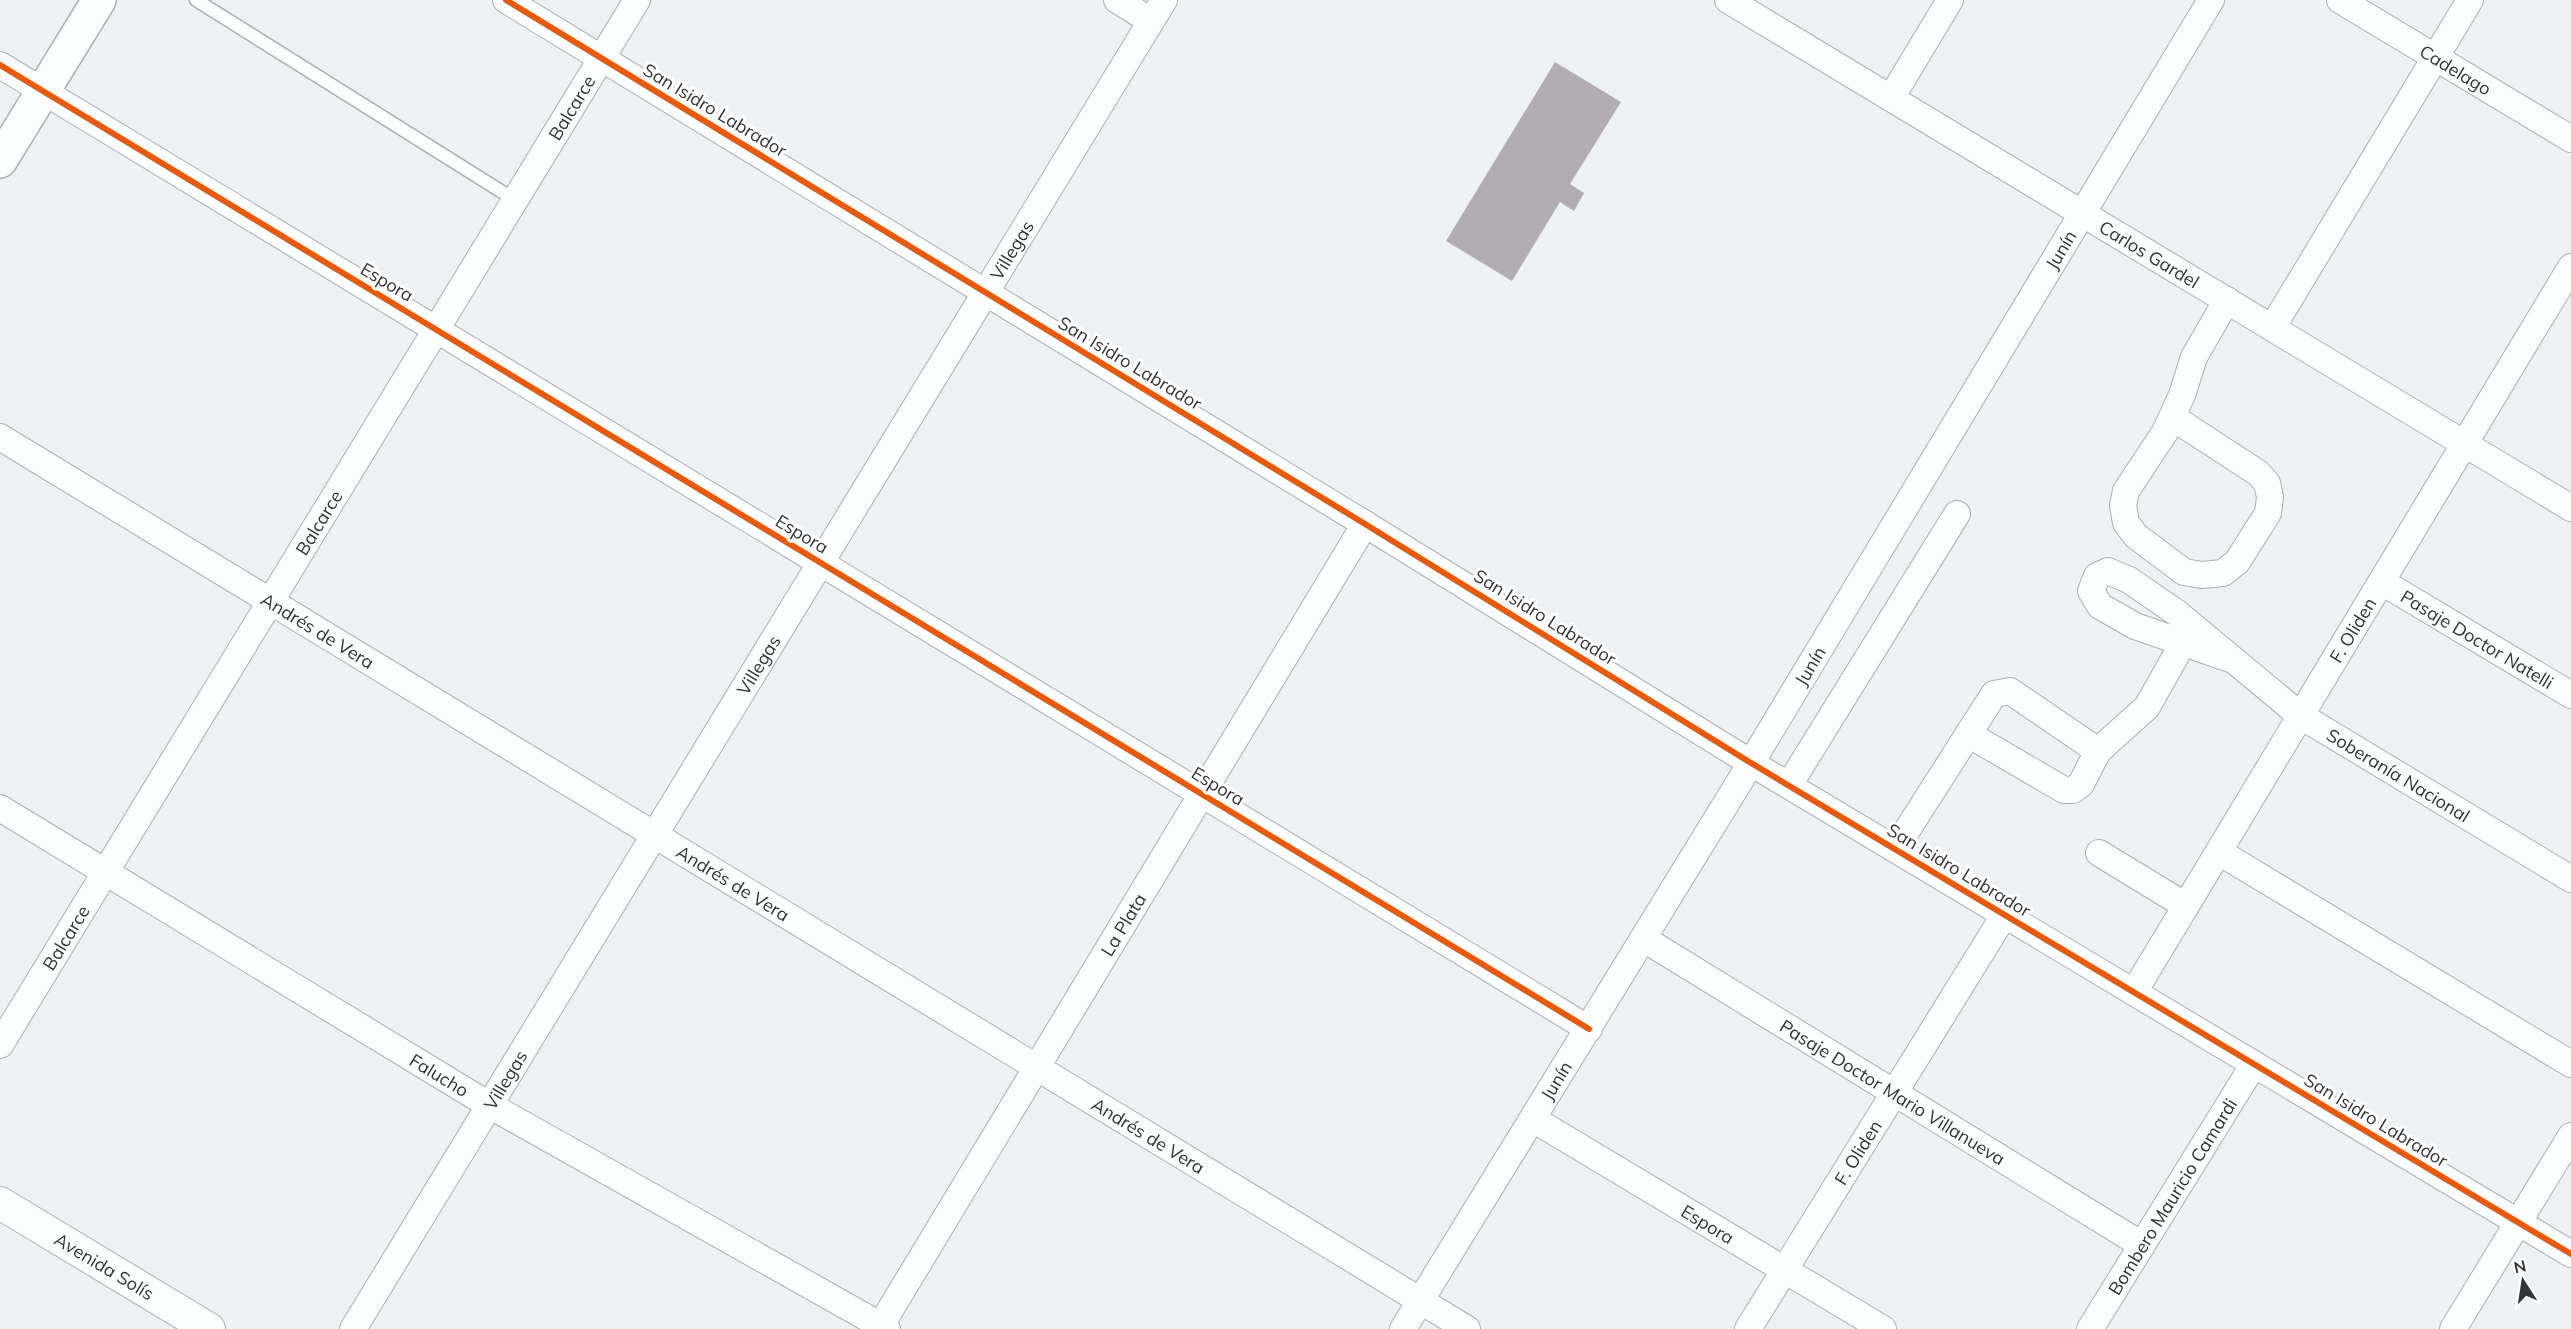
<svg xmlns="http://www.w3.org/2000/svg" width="2571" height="1329" viewBox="0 0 2571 1329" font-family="Mulish,sans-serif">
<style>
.building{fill:#b2adb0}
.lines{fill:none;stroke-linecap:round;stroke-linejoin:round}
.service-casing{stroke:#abadaf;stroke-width:15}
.minor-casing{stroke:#abadaf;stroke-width:28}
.tertiary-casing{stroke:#abadaf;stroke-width:34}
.secondary-casing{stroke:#abadaf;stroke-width:36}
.service{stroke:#fcfdfd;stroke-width:12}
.minor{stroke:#fcfdfd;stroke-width:26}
.tertiary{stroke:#fcfdfd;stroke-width:32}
.secondary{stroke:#fcfdfd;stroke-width:33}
.cycleway-casing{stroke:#fff;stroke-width:10}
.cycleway{stroke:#e8590c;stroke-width:6}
.labels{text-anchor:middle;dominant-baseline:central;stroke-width:6;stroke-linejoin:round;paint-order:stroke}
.street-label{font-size:18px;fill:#313335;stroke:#fff}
</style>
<rect width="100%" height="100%" fill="#eef1f3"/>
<path class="building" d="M1555,62L1621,102L1570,184L1584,193L1574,211L1560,202L1512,281L1446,241Z"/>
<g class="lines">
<g class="service-casing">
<path id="service" d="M196,0L515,200"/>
</g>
<g class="minor-casing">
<g id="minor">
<path d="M506,0L1365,524L1751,763L2571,1254"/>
<path d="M1117,0L1151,21"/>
<path id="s1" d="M1728,0L2571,508"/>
<path id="s2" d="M2340,0L2571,139"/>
<path d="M0,65L1589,1029"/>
<path d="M1891,98L1950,0"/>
<path d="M2272,328L2470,0"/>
<path d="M2172,417L2258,473L2267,483L2270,497L2268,513L2237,562L2223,573L2202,575L2184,572L2136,536L2126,523L2123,505L2126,491L2165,432L2182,395L2194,357L2227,300"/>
<path id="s3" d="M0,437L1467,1329"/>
<path id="s4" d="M2382,582L2571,695"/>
<path id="s5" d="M2233,660L2135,626L2100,606L2091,591L2097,576L2108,571L2129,580L2177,613L2301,716L2571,879"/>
<path d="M1968,734L2064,790H2073L2081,784L2098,751L2147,707L2183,643"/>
<path d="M1789,785L1957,514"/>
<path id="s6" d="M0,808L489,1105L887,1329"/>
<path d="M1895,849L1994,694L2010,691L2098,751"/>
<path d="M2219,852L2571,1064"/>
<path d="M2099,853L2186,906"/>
<path id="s7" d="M1644,939L2142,1245"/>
<path id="s8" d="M2134,992L2571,267"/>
<path id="s9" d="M0,1045L637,0"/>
<path id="s10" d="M1533,1119L1883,1329"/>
<path id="s11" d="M881,1325L1365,524"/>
<path id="s12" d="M353,1329L1164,0"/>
<path id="s13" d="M1403,1329L1751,763L2211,0"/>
<path id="s14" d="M1748,1329L2005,914"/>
<path id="s15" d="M2090,1329L2254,1064"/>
<path d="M2453,1329L2571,1136"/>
</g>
</g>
<g class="tertiary-casing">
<g id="tertiary">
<path id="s16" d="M0,1203L209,1329"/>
</g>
</g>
<g class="secondary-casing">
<path id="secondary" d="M0,161L99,0"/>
</g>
<use href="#service" class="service"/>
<use href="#minor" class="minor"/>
<use href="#tertiary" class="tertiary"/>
<use href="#secondary" class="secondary"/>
<g class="cycleway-casing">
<path id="cycleway" d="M506,0L1365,524L1751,763L2571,1254
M0,65L1589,1029"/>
</g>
<use href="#cycleway" class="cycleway"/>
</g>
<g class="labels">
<g class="street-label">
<text stroke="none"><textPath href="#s2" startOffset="135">Cadelago</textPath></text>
<text stroke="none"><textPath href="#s9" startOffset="1098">Balcarce</textPath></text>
<text transform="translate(715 110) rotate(31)">San Isidro Labrador</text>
<text stroke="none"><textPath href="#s12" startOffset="1264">Villegas</textPath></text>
<text stroke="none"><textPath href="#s13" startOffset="1264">Junín</textPath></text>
<text stroke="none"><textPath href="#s1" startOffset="492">Carlos Gardel</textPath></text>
<text transform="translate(387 282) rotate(31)">Espora</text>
<text transform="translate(1130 363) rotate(31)">San Isidro Labrador</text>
<text stroke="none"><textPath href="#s9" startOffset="612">Balcarce</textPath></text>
<text transform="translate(802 534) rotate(31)">Espora</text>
<text transform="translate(1545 617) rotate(32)">San Isidro Labrador</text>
<text stroke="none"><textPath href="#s8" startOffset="423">F. Oliden</textPath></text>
<text stroke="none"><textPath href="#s3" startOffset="372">Andrés de Vera</textPath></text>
<text stroke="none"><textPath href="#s4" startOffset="111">Pasaje Doctor Natelli</textPath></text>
<text stroke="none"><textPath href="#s12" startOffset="778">Villegas</textPath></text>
<text stroke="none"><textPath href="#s13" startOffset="778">Junín</textPath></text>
<text stroke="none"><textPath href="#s5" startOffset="546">Soberanía Nacional</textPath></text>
<text transform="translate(1218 786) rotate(31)">Espora</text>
<text transform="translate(1959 870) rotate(31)">San Isidro Labrador</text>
<text stroke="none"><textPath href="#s3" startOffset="858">Andrés de Vera</textPath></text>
<text stroke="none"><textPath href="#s11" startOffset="468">La Plata</textPath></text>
<text stroke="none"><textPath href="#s9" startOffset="126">Balcarce</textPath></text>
<text stroke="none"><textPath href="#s6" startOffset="514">Falucho</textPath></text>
<text stroke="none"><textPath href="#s12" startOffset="292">Villegas</textPath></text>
<text stroke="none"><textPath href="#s13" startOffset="292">Junín</textPath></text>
<text stroke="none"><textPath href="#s7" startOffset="292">Pasaje Doctor Mario Villanueva</textPath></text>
<text transform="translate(2376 1120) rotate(31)">San Isidro Labrador</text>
<text stroke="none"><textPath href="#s3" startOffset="1344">Andrés de Vera</textPath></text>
<text stroke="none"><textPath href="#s14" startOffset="208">F. Oliden</textPath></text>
<text stroke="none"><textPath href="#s15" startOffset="156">Bombero Mauricio Camardi</textPath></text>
<text stroke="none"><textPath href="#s10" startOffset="204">Espora</textPath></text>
<text stroke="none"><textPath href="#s16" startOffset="122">Avenida Solís</textPath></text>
</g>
</g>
<g transform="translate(2523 1281) rotate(348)" stroke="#ffffff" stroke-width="4.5" paint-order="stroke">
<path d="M0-4.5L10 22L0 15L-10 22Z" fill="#313335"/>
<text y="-9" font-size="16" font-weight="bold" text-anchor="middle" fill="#313335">N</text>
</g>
</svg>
